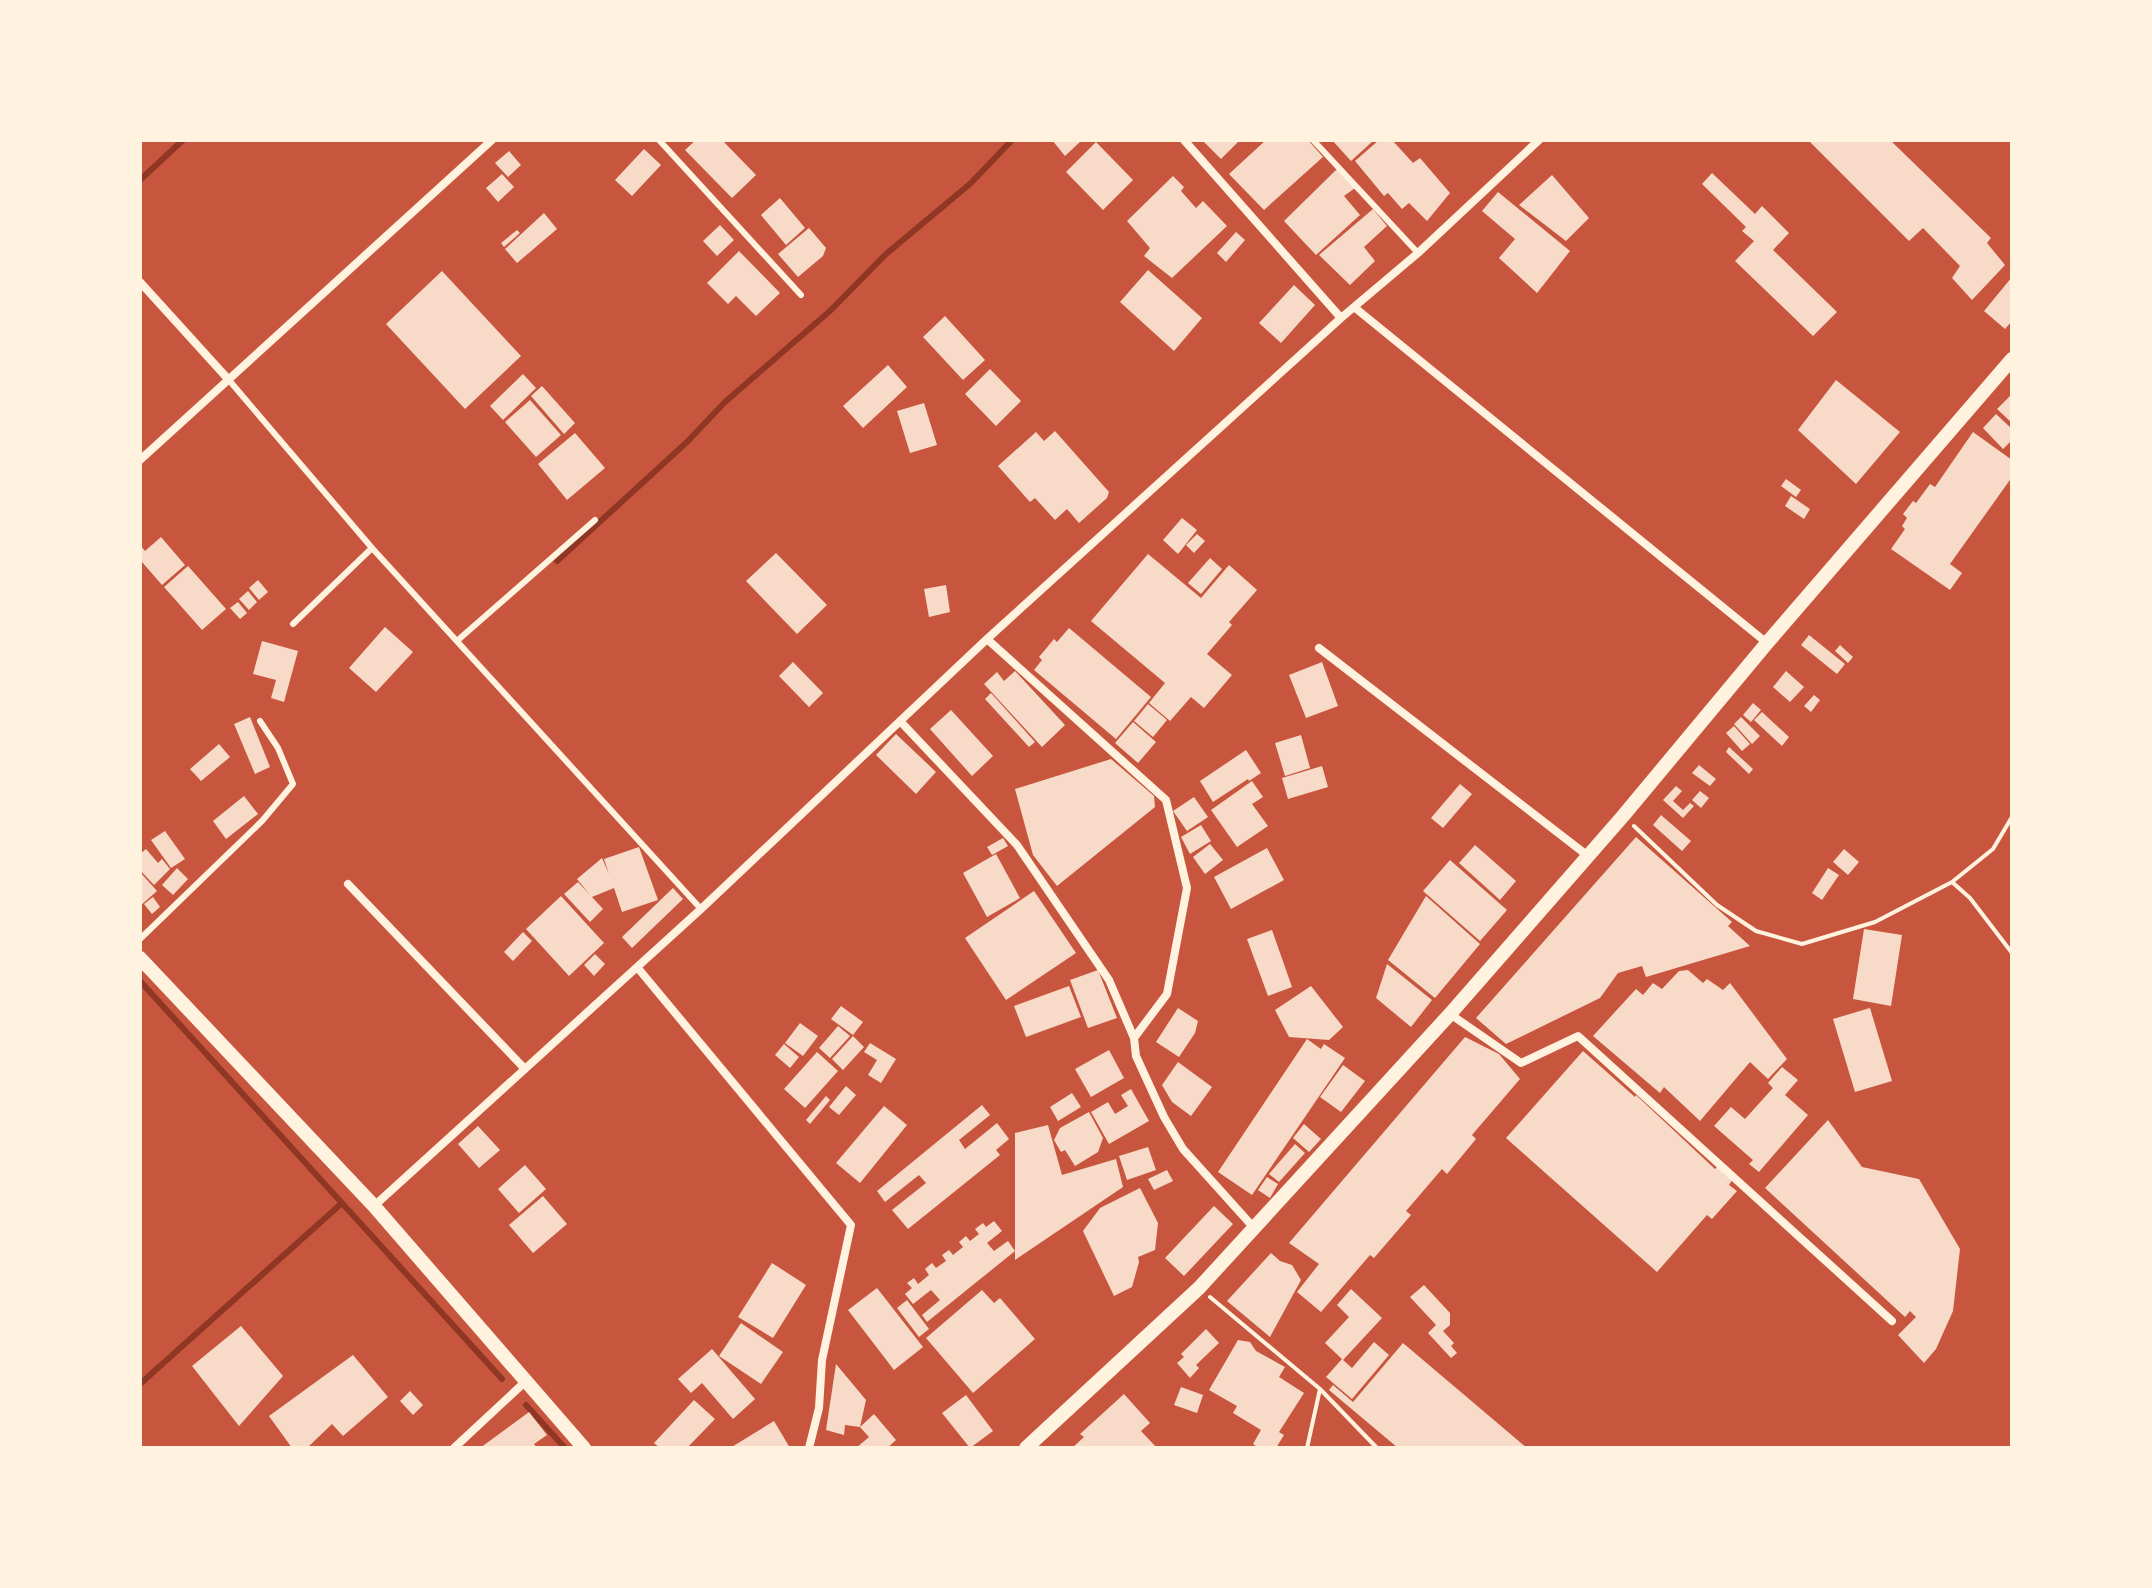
<svg xmlns="http://www.w3.org/2000/svg" width="2152" height="1588" viewBox="0 0 2152 1588" font-family="Merriweather,serif">
<style>
.lines{fill:none;stroke-linecap:round;stroke-linejoin:round}
.stream{stroke:#8f3625;stroke-width:6}
.building{fill:#f7dbc8}
.path{stroke:#fff3e0;stroke-width:4}
.service{stroke:#fff3e0;stroke-width:6}
.minor{stroke:#fff3e0;stroke-width:8}
.tertiary{stroke:#fff3e0;stroke-width:14}
</style>
<rect width="100%" height="100%" fill="#c8553d"/>
<g class="lines">
<path class="stream" d="M140,180L183,140
M557,561L687,442L725,402L831,310L886,254L971,183L1012,140
M140,981L502,1379
M140,1384L342,1203
M526,1405L565,1448"/>
</g>
<path class="building" d="M696,140H722L756,175L732,198L685,150Z
M1052,140H1082L1065,156Z
M1202,140H1240L1221,159Z
M1266,140H1308L1323,157L1264,210L1229,174Z
M1332,140H1374L1351,161Z
M1379,140H1392L1413,163L1420,158L1450,193L1427,221L1409,203L1402,209L1388,193L1384,196L1355,161Z
M1808,140H1890L1991,238L1987,243L2005,265L1972,300L1952,278L1960,266L1923,228L1909,241Z
M1096,142L1133,180L1103,210L1066,172Z
M644,149L661,165L632,196L615,180Z
M509,151L521,165L508,177L495,163Z
M1337,169L1355,188L1344,196L1360,215L1316,255L1284,221Z
M1712,173L1755,214L1762,206L1789,233L1773,250L1837,312L1813,336L1735,261L1754,241L1742,231L1746,227L1702,184Z
M502,174L514,187L498,202L486,188Z
M1552,175L1589,218L1566,241L1519,205Z
M1173,176L1184,187L1181,191L1196,208L1203,201L1227,226L1172,278L1144,256L1150,248L1127,221Z
M1498,192L1570,251L1537,293L1499,258L1515,239L1482,211Z
M780,198L805,228L786,245L761,215Z
M1373,209L1387,226L1364,247L1375,261L1350,285L1319,255Z
M544,213L557,229L517,263L505,249Z
M720,225L734,240L717,256L703,241Z
M809,228L826,248L823,256L798,277L778,254Z
M517,230L520,233L504,247L501,243Z
M1236,232L1245,240L1226,262L1217,253Z
M739,251L780,293L756,316L736,296L728,304L707,283Z
M1148,270L1202,318L1174,351L1120,302Z
M442,271L521,356L465,409L386,324Z
M2012,277V321L2005,329L1984,311Z
M1294,285L1315,305L1281,343L1259,323Z
M945,316L985,360L963,380L923,337Z
M888,365L907,387L863,428L843,406Z
M990,369L1021,401L996,426L965,394Z
M523,374L536,388L503,420L490,406Z
M1836,380L1900,432L1856,484L1798,430Z
M542,386L575,423L564,434L531,396Z
M2012,394V423L1997,409Z
M530,400L561,435L536,457L505,422Z
M924,403L937,445L910,453L897,411Z
M1996,414L2012,429V440L2003,449L1983,428Z
M1055,431L1109,492L1107,498L1079,523L1067,509L1055,520L1035,498L1030,502L998,466L1036,432L1044,441Z
M1973,432L2012,460V477L1950,564L1962,573L1950,590L1891,549L1905,529L1902,526L1907,518L1903,514L1913,501L1916,503L1930,484L1935,487Z
M575,433L605,468L567,500L538,464Z
M1786,479L1801,490L1796,497L1781,486Z
M1791,496L1810,509L1804,519L1785,506Z
M1182,518L1197,530L1178,554L1163,540Z
M1197,534L1205,541L1194,553L1186,545Z
M161,537L185,565L162,585L142,562L140,564V545L145,551Z
M776,553L827,605L797,634L746,581Z
M1148,554L1201,598L1229,565L1257,590L1229,622L1232,625L1207,654L1232,675L1204,708L1191,697L1170,721L1149,703L1165,683L1091,621Z
M1210,558L1222,569L1201,594L1188,583Z
M188,566L226,609L202,630L164,587Z
M258,580L268,592L259,600L249,588Z
M946,585L950,612L929,617L924,589Z
M248,591L257,602L249,610L239,599Z
M238,602L247,613L240,619L230,608Z
M385,627L413,652L376,692L349,668Z
M1069,628L1151,697L1116,739L1034,670L1042,660L1039,657L1054,639L1057,642Z
M1809,635L1845,664L1837,674L1801,645Z
M262,641L298,651L284,702L271,698L276,680L253,674Z
M1840,645L1853,657L1848,663L1835,651Z
M793,662L823,693L809,707L779,676Z
M1322,662L1338,706L1306,718L1289,675Z
M1015,671L1065,725L1042,747L984,684L997,672L1004,681Z
M1786,671L1804,687L1790,702L1773,687Z
M991,693L1035,742L1029,747L985,699Z
M1814,695L1820,700L1811,712L1804,706Z
M1753,703L1761,710L1751,722L1743,715Z
M1148,704L1167,720L1153,737L1134,721Z
M951,710L993,756L972,776L930,729Z
M1762,712L1789,737L1782,746L1754,720Z
M250,717L270,767L255,774L234,724Z
M1741,717L1760,736L1752,744L1734,724Z
M1133,722L1156,742L1138,763L1115,743Z
M1734,726L1750,744L1742,751L1726,733Z
M896,734L936,772L916,794L876,755Z
M1301,735L1310,768L1285,776L1275,743Z
M219,744L230,757L201,781L190,769Z
M1729,747L1753,769L1749,774L1726,752Z
M1246,750L1261,773L1249,781L1248,779L1213,802L1200,781Z
M1111,759L1154,796L1155,807L1057,886L1033,855L1015,789Z
M1699,765L1716,779L1710,786L1692,773Z
M1322,766L1328,787L1288,799L1282,778Z
M1252,781L1263,797L1252,804L1268,826L1237,847L1211,810Z
M1460,784L1472,794L1443,828L1431,818Z
M1676,786L1682,791L1673,801L1683,810L1690,803L1694,806L1683,818L1663,800Z
M1700,791L1709,798L1701,808L1692,800Z
M244,796L258,814L226,839L213,821Z
M1194,797L1208,817L1187,831L1173,811Z
M1661,815L1691,841L1682,851L1653,825Z
M1201,825L1211,841L1190,854L1181,837Z
M165,831L185,859L171,868L151,840Z
M1636,837L1732,922L1728,926L1750,946L1646,977L1642,966L1618,973L1600,998L1506,1044L1476,1018Z
M1003,838L1008,846L992,855L987,847Z
M1210,844L1223,860L1205,874L1193,857Z
M1475,845L1516,881L1500,900L1459,863Z
M639,847L658,900L622,912L614,888L592,897L603,909L590,922L564,894L578,882L590,895L577,879L602,858L609,874L604,859Z
M1267,848L1284,880L1231,909L1214,877Z
M146,849L158,863L162,859L170,869L154,885L140,870V854Z
M1844,849L1859,862L1848,875L1833,862Z
M996,854L1020,898L987,917L963,873Z
M1450,860L1507,910L1480,941L1423,891Z
M177,868L188,879L173,895L162,885Z
M1828,868L1839,875L1822,900L1812,893Z
M140,872L157,891L140,906Z
M673,888L683,899L632,948L622,937Z
M1034,891L1076,953L1006,1000L965,938Z
M561,896L604,943L569,976L526,929Z
M1426,896L1480,944L1435,998L1388,960Z
M153,897L160,907L152,914L144,904Z
M1864,929L1902,935L1891,1006L1853,999Z
M1272,930L1292,987L1268,996L1247,939Z
M523,932L532,941L513,961L504,952Z
M595,954L605,964L594,976L584,965Z
M1387,964L1432,1000L1411,1027L1376,998Z
M1098,970L1117,1018L1088,1028L1070,980Z
M1688,970L1703,983L1707,979L1723,990L1730,983L1787,1059L1768,1079L1750,1062L1700,1121L1664,1087L1660,1093L1593,1036L1636,989L1643,995L1653,983L1662,989L1679,971Z
M1069,986L1081,1017L1026,1037L1014,1006Z
M1311,986L1343,1027L1329,1040L1289,1037L1275,1010Z
M841,1006L863,1022L853,1035L831,1019Z
M1178,1008L1198,1021L1195,1033L1179,1057L1156,1042Z
M1870,1008L1892,1081L1855,1092L1833,1019Z
M800,1023L818,1036L803,1056L785,1043Z
M838,1026L850,1036L830,1058L819,1048Z
M853,1036L864,1047L843,1070L832,1059Z
M1465,1037L1499,1054L1520,1079L1472,1135L1476,1139L1447,1174L1442,1169L1406,1211L1411,1215L1374,1258L1370,1255L1321,1312L1297,1292L1319,1264L1289,1243Z
M1307,1039L1321,1049L1324,1044L1345,1058L1252,1195L1218,1172Z
M870,1043L896,1059L881,1083L868,1075L877,1060L864,1052Z
M784,1044L799,1057L790,1068L775,1055Z
M1109,1050L1124,1078L1091,1097L1075,1069Z
M1583,1051L1635,1097L1636,1095L1715,1169L1718,1166L1733,1179L1729,1185L1737,1191L1712,1219L1707,1215L1657,1272L1506,1138Z
M817,1052L838,1071L805,1108L784,1089Z
M1178,1062L1212,1087L1191,1116L1172,1102L1162,1085Z
M1343,1065L1365,1081L1341,1112L1320,1097Z
M1782,1067L1798,1080L1785,1095L1808,1115L1759,1172L1749,1164L1753,1160L1714,1126L1731,1107L1745,1119L1773,1088L1768,1083Z
M846,1086L856,1095L839,1115L829,1107Z
M1131,1089L1149,1121L1109,1144L1091,1112L1108,1102L1115,1114L1128,1106L1121,1095Z
M1072,1093L1081,1107L1058,1121L1050,1107Z
M826,1096L830,1100L810,1124L806,1120Z
M982,1105L990,1115L959,1140L965,1149L997,1123L1009,1139L996,1150L1000,1155L908,1229L892,1210L926,1183L919,1175L885,1202L877,1191Z
M884,1106L907,1125L860,1183L836,1163Z
M1089,1112L1103,1138L1098,1152L1075,1166L1065,1150L1061,1152L1054,1140L1060,1128Z
M1828,1120L1862,1167L1919,1179L1960,1249L1953,1311L1936,1349L1924,1363L1898,1335L1916,1317L1910,1311L1905,1317L1765,1188Z
M1304,1124L1321,1139L1309,1152L1293,1138Z
M1048,1125L1062,1175L1116,1159L1123,1187L1015,1260V1133Z
M478,1126L500,1150L479,1168L458,1144Z
M1295,1144L1305,1153L1279,1182L1269,1174Z
M1148,1147L1156,1170L1127,1180L1119,1156Z
M525,1165L546,1189L519,1213L498,1189Z
M1167,1170L1173,1181L1154,1190L1148,1179Z
M1267,1177L1278,1184L1270,1198L1258,1190Z
M1140,1188L1158,1223L1155,1250L1138,1257L1139,1262L1132,1287L1114,1296L1083,1231L1100,1208Z
M543,1196L567,1224L533,1253L509,1225Z
M1214,1206L1233,1224L1184,1276L1165,1258Z
M994,1221L1002,1231L987,1243L994,1251L1008,1241L1015,1251L927,1322L922,1315L940,1300L931,1290L913,1304L905,1294L912,1288L907,1283L914,1278L918,1284L929,1275L925,1269L932,1263L936,1268L946,1261L942,1255L949,1250L953,1255L963,1247L959,1242L966,1236L970,1241L979,1234L975,1229L983,1223L986,1227Z
M1271,1253L1280,1261L1292,1265L1301,1280L1270,1337L1227,1301Z
M772,1263L806,1285L773,1338L738,1317Z
M1424,1285L1450,1313V1325L1443,1331L1454,1343L1451,1346L1457,1353L1451,1358L1428,1333L1436,1325L1410,1297Z
M877,1288L923,1347L894,1370L848,1310Z
M1351,1289L1382,1318L1343,1360L1325,1343L1349,1317L1337,1305Z
M982,1290L994,1303L1000,1298L1035,1339L973,1393L926,1338Z
M907,1300L929,1329L919,1337L897,1308Z
M741,1323L783,1352L761,1384L719,1356Z
M241,1326L283,1376L239,1426L192,1366Z
M1206,1329L1219,1343L1196,1365L1199,1368L1190,1378L1177,1363L1184,1357L1181,1354Z
M1238,1340L1250,1342L1256,1351L1285,1367L1279,1377L1304,1393L1279,1432L1284,1435L1276,1448H1259L1253,1444L1261,1430L1233,1413L1237,1406L1209,1390Z
M1374,1342L1389,1355L1352,1399L1326,1377L1342,1359L1352,1368Z
M1403,1343L1527,1448H1398L1329,1390L1333,1385L1353,1402Z
M712,1349L755,1399L733,1419L702,1383L691,1393L678,1379Z
M353,1355L388,1397L343,1436L332,1424L307,1448H292L269,1416Z
M836,1364L866,1400L860,1427L845,1425L844,1435L826,1430Z
M1181,1387L1203,1395L1197,1413L1174,1405Z
M410,1391L423,1405L413,1415L400,1401Z
M1124,1394L1150,1423L1141,1431L1157,1448H1072L1084,1437L1080,1434Z
M966,1395L993,1431L970,1448L942,1413Z
M694,1400L715,1419L687,1448H660L654,1443Z
M529,1412L547,1435L534,1444L537,1448H480Z
M874,1414L896,1440L887,1448H856L869,1437L860,1427Z
M774,1421L790,1448H730Z"/>
<g class="lines">
<path class="path" d="M1634,826L1717,905L1756,931L1802,944L1875,922L1952,882L1970,898L2012,953
M1952,882L1993,849L2012,817
M1210,1297L1320,1389L1377,1448
M1307,1448L1320,1389"/>
<path class="service" d="M659,140L801,295
M1313,140L1418,253
M228,379L372,548L701,909
M293,624L372,548
M458,640L595,520
M140,939L262,821L293,784L278,748L260,721"/>
<path class="minor" d="M1184,140L1341,318
M140,282L228,379
M1354,307L1767,643
M140,460L492,140
M987,639L1166,800L1187,888L1167,994L1134,1038
M1319,648L1588,856
M900,721L1017,845L1109,980L1134,1038L1136,1056L1164,1117L1183,1149L1255,1229
M348,884L525,1069
M637,967L851,1225L822,1360L819,1408L809,1448
M1450,1014L1521,1063L1578,1036L1892,1321
M374,1206L701,909L987,639L1341,318L1418,253L1539,140
M454,1448L526,1381"/>
<path class="tertiary" d="M140,958L374,1206L584,1448
M1026,1448L1199,1288L1450,1014L1623,816L1767,643L2012,359"/>
</g>
<rect width="2152" height="1588" fill="none" stroke="#fff3e0" stroke-width="284"/>
</svg>
